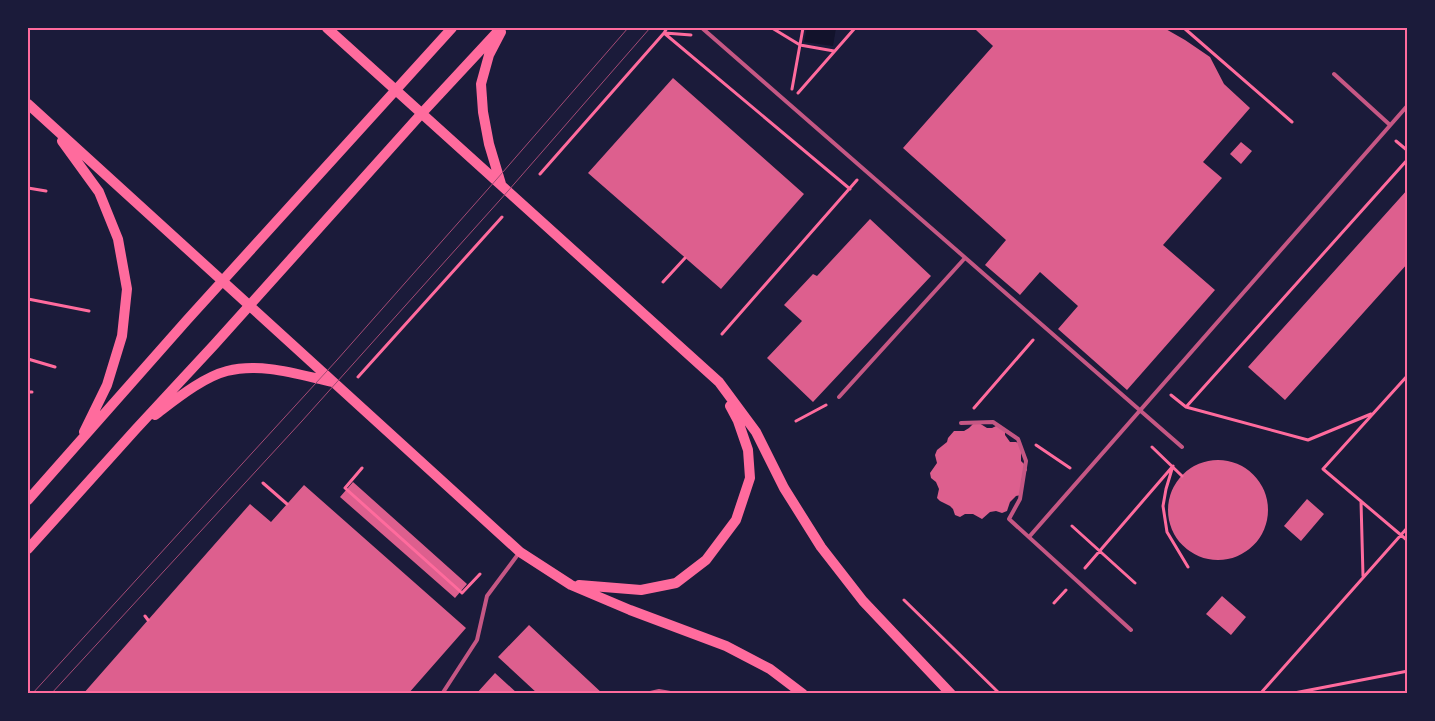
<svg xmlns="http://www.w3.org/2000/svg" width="1435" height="721" viewBox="0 0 1435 721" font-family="'DejaVu Sans',sans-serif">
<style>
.water{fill:#12122b}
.building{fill:#dd5f8e}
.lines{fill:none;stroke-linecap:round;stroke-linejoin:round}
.path{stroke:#ff6b9d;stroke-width:3}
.service{stroke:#c65784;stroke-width:4}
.secondary{stroke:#ff6b9d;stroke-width:10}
.tram{stroke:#a44b75;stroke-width:1}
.neatline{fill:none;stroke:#ff6b9d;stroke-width:2}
</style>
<rect width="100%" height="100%" fill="#1b1b3a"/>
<path class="water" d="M807,28H836L833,46L804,42Z"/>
<path class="building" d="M978,28H1164L1185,40L1210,57L1224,84L1250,108L1203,162L1222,178L1163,245L1215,290L1127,390L1058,329L1078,306L1040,272L1020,295L985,265L1006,240L903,148L993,46L976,30Z
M673,78L804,194L721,289L588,173Z
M1241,142L1252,151L1241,164L1230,154Z
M1408,189V263L1285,400L1248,367Z
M870,219L931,276L813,402L767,358L802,321L784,305L813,274L817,276Z
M979,423L987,428H992L998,425L1005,430V435L1010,442H1016L1020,444L1021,447V461L1026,466L1027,470L1021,480V495L1016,496L1010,502L1007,511L1002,513L996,511L990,512L982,519L973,514H965L960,517L955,515L953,509L950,506L940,501L937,498L939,489L936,482L931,478L930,473L937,463L935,455L937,450L947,442L948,438L954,431H964L969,428L973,424Z
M1168 510a50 50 0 1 1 100 0a50 50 0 1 1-100 0Z
M353,482L467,584L455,598L340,497Z
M304,485L466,628L408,694H83L250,504L271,522Z
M1307,499L1324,514L1301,541L1284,526Z
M1222,596L1246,617L1231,635L1206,614Z
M529,625L603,694H538L498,657Z
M495,673L518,694H476Z"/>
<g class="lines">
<path class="path" d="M772,28L800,45L834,51
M1184,28L1292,122
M664,33L850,189
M665,33L691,35
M792,89L803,28
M798,93L855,28
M1396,141L1408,151
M540,174L664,33L667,28
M28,188L46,191
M663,282L685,258
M28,299L89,311
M722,334L857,180
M28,359L55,367
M1408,375L1323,469L1408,541
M358,377L502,217
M28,392H32
M1171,395L1186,407L1308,440L1371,414
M1186,407L1408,159
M974,408L1033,340
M796,421L826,405
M1036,445L1070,468
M1152,447L1182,476
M362,468L345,488L461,592L462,593L480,574
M1172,469L1166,489L1163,506L1167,532L1188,567
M263,483L287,504
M1361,501L1363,576
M1072,526L1135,583
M1085,568L1173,466
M904,600L1000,694
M1054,603L1066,590
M145,616L148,620
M1260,694L1408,527
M1289,694L1408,671"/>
<path class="service" d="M702,28L1182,447
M1334,74L1390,125
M839,397L965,258
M961,423L993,422L1018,439L1026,461L1020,499L1009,519L1131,630
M1029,537L1408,105
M442,694L477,640L487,596L519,553
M646,694L659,691L676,694"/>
<path class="secondary" d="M327,28L719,382L756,432L784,488L821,547L863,601L951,694
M501,32L489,55L481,84L483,112L489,144L501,184
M28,104L520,552L571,585L630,610L726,646L770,669L803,694
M62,141L99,192L118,239L127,289L122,336L107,385L84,432
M155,415C175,400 203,377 227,371C261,362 300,375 333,382
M28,500L187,320L452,28
M28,549L136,429L214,345L422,113L501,28
M579,585L641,590L676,583L706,560L736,520L750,478L748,450L738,421L730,406"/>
<path class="tram" d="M32,694L337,360L496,180L628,28
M51,694L302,421L508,191L650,28"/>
</g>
<rect width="1435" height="721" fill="none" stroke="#1b1b3a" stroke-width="58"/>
<rect x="29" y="29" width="1377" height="663" class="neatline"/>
</svg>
